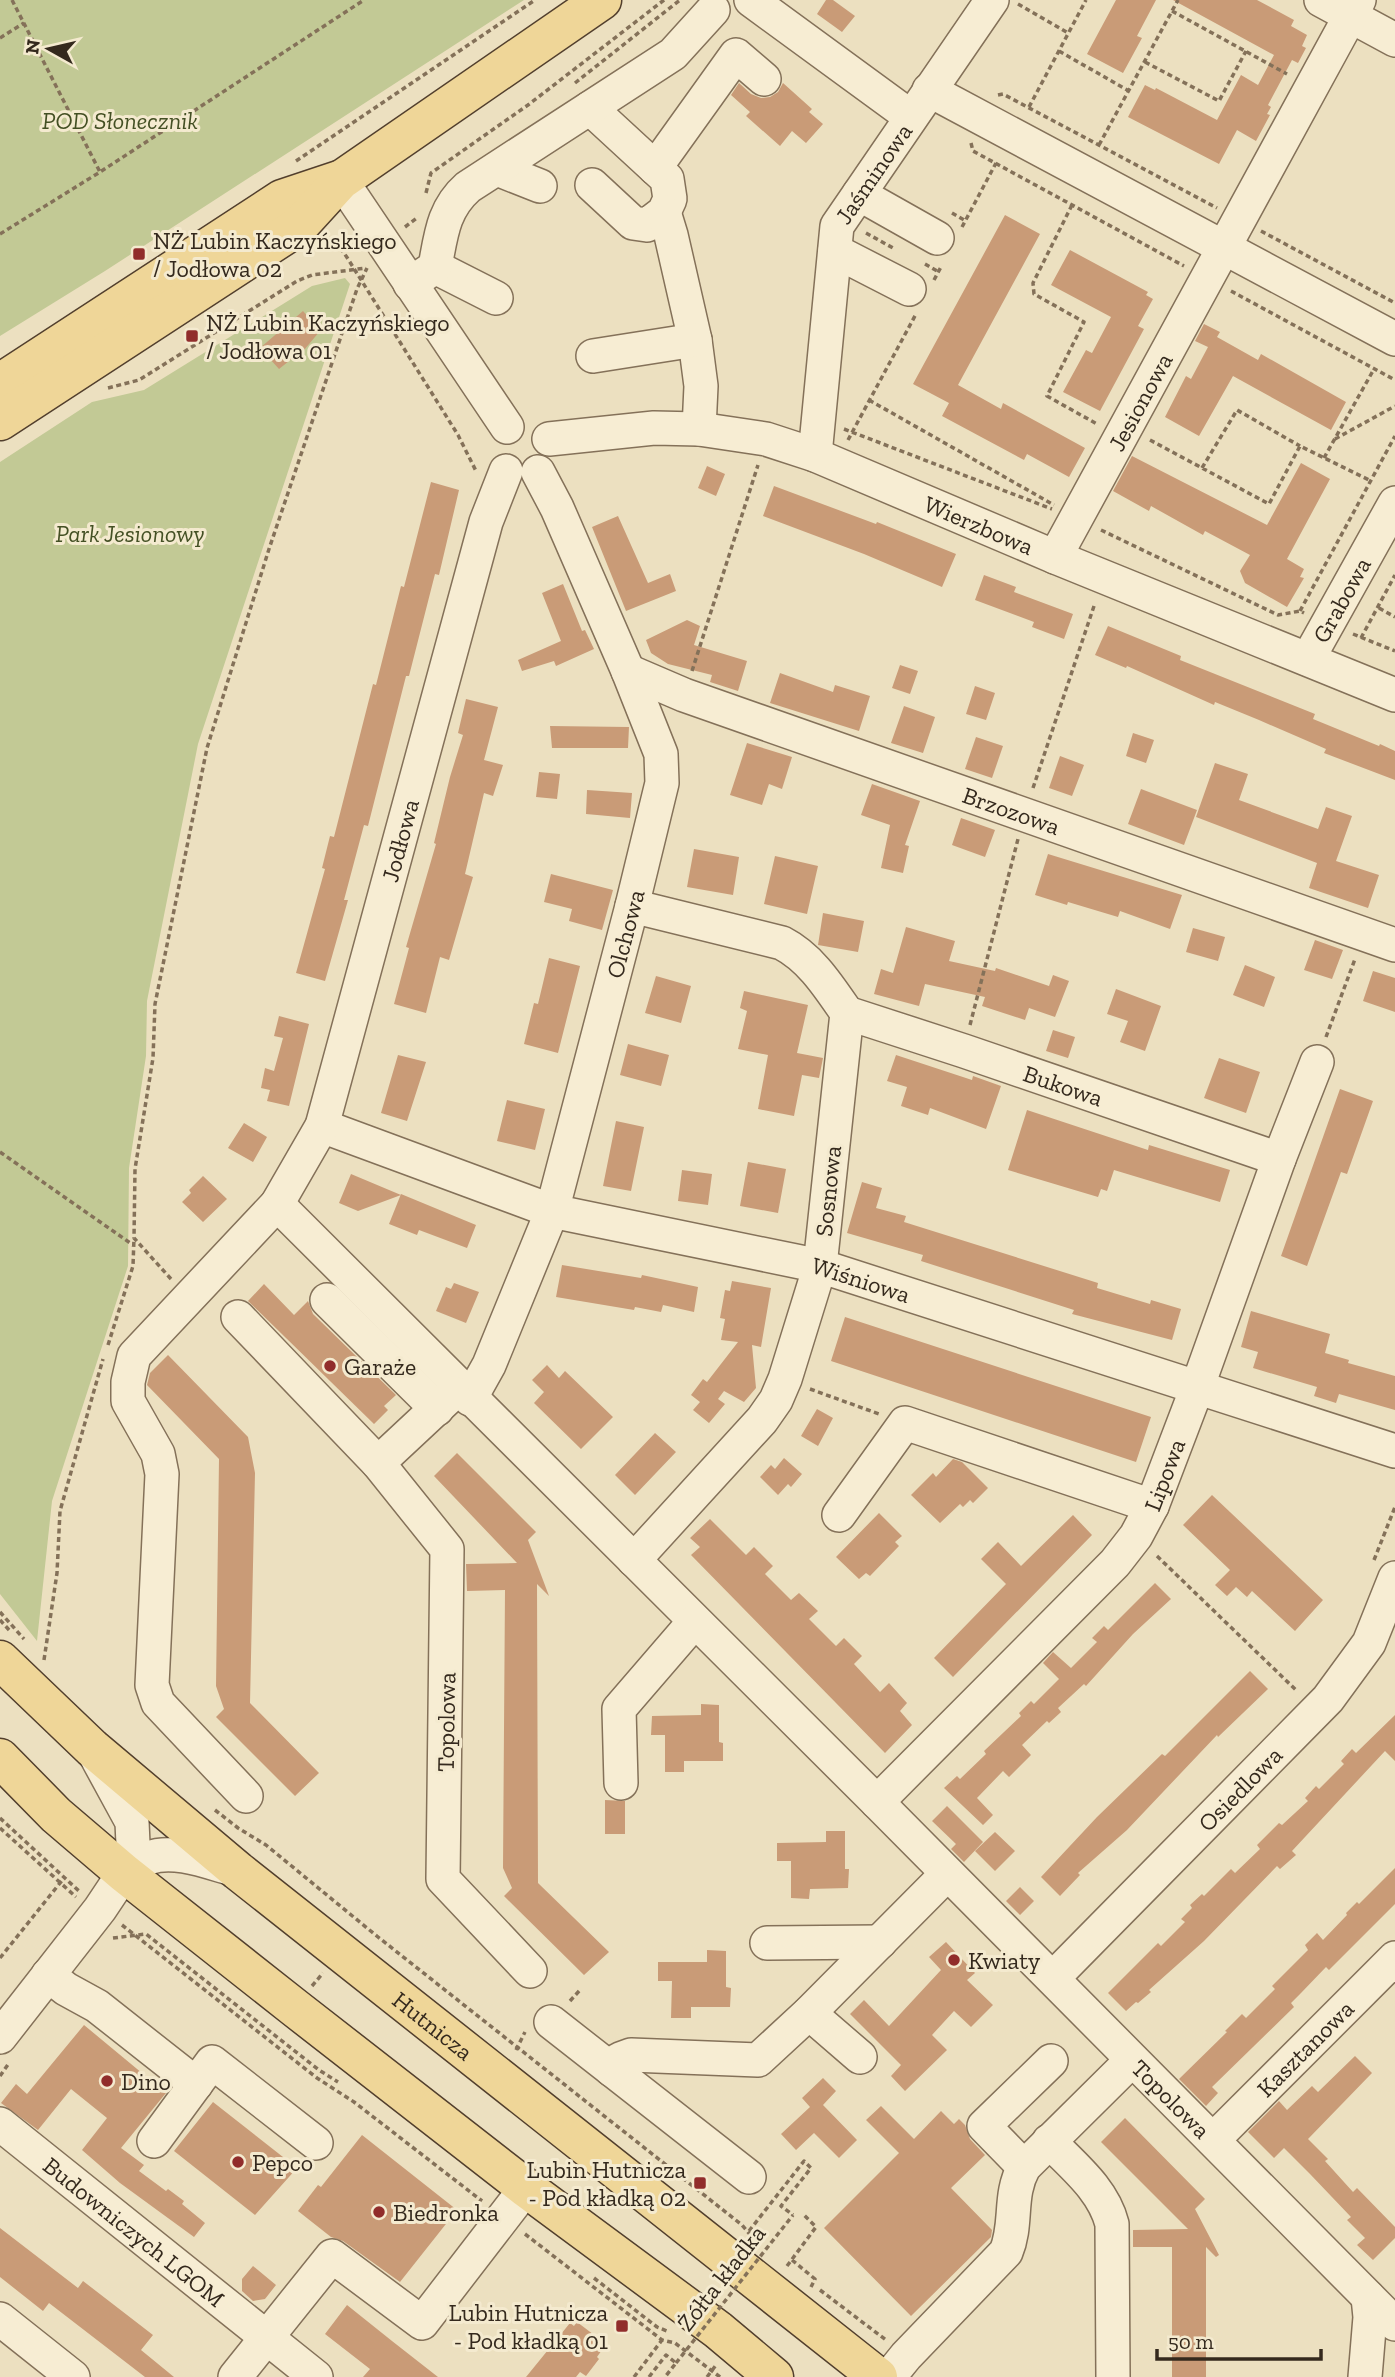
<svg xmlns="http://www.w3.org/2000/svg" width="1395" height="2377" viewBox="0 0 1395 2377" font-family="'Zilla Slab',serif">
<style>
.green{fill:#c2c995}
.building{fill:#c99b77}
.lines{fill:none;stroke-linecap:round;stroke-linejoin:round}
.minor-casing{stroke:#847159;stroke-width:36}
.major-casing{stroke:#523f2d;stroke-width:41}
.path{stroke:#847159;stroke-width:3.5;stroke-dasharray:5 3.5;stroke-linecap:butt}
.minor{stroke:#f7edd3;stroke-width:33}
.major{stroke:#efd698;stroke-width:38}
.path-bridge{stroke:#847159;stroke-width:3.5;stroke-dasharray:5 3.5;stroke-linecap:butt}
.poi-dot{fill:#912d2b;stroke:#f4eacf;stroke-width:2.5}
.labels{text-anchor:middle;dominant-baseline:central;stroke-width:6;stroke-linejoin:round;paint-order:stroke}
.park-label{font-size:24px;font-style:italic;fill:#445024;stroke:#f4eacf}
.street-label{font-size:24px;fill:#34291d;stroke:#f4eacf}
.poi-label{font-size:24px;fill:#34291d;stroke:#f4eacf;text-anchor:start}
</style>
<rect width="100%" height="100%" fill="#ece0c0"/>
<path class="green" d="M0,0H524L105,271L0,336Z
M345,278L350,284L198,744L147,1001L146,1056L129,1168L128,1266L52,1501L37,1641L0,1594V462L92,402L144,390L312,286Z"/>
<path class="building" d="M826,0H833L855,16L842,32L817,14Z
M1116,0H1156L1137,36L1142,38L1123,73L1087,54Z
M1173,0H1257L1294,20L1291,26L1307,35L1302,46L1306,48L1298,63L1292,60L1268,105L1271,107L1267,114L1270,115L1256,141L1237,130L1219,164L1128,117L1145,85L1155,90L1156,88L1217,120L1241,75L1258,85L1274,55Z
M739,83L751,94L761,98L770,97L778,92L783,83L812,109L809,112L823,124L806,143L792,131L780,146L746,116L750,112L731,95Z
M1005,215L1040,234L958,385L1001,409L1003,403L1085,448L1069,477L1027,454L1024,460L942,416L949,403L913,384Z
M1070,250L1148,292L1146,295L1153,299L1138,326L1144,329L1100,411L1063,392L1086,350L1092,353L1111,317L1051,285Z
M303,311L320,331L299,356L294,357L279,369L260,348Z
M1204,324L1220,332L1217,337L1258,360L1261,354L1346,402L1331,430L1233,376L1199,436L1165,417L1186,376L1191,379L1208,347L1195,341Z
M1132,456L1267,525L1301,463L1330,479L1287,559L1304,569L1300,577L1304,578L1287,607L1245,583L1240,571L1250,555L1205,531L1203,535L1151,506L1149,511L1113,491Z
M707,466L725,474L716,496L698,488Z
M431,482L459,490L439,575L435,574L409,676H406L368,826L364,825L344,900H348L325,981L296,973L325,869L322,868L330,836L334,837L373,684L376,685L401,586L404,587Z
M774,486L876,524L877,522L956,554L942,587L864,554L763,516Z
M618,516L648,583L670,574L676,591L626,611L592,527Z
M984,575L1016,587L1014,592L1073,614L1064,639L1032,627L1034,622L975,600Z
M563,584L582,631L585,630L594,649L556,666L554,661L522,671L518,660L561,641L542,593Z
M687,620L700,626L694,645L747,661L738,691L710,682L712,675L668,664L651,653L646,640Z
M1108,626L1181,656L1180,660L1315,714L1313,719L1379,746L1380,744L1395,751V780L1324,753L1326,749L1259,720L1215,702L1214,705L1127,666L1126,668L1095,655Z
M900,665L918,671L910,694L892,688Z
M780,673L833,692L835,685L870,696L859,731L770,703Z
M975,686L995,693L986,720L966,714Z
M466,699L498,707L484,760L503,765L493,796L484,793L465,874L473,877L449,960L440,957L426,1013L394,1004L409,948L406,947L436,844L434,843L450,777L463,735L458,733Z
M904,706L935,717L923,753L891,743Z
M550,726L629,727L628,748H552Z
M1133,733L1154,740L1146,763L1126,756Z
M976,737L1003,746L992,778L965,769Z
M747,743L792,757L782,789L769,784L762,805L730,795Z
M1060,756L1084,765L1072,796L1049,788Z
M1215,763L1248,774L1239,800L1318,829L1326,807L1352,816L1336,861L1379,875L1368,908L1309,888L1317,863L1196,817Z
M539,772L560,774L557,799L536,797Z
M872,784L920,801L905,845L909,846L903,873L881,868L890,825L861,815Z
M1141,789L1197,810L1184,845L1128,824Z
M587,790L632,793L630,818L586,814Z
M961,818L995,830L985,857L952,845Z
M694,849L739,857L733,895L687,887Z
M1048,854L1182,895L1170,929L1120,911L1118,917L1068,902L1067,905L1035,895Z
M775,856L818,866L807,914L764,904Z
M551,874L613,890L602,930L569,921L572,909L544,902Z
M823,913L864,921L858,952L818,945Z
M906,927L955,941L949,961L995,971L996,968L1049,986L1053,975L1069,981L1055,1017L1029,1008L1025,1020L982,1006L985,997L925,984L919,1006L874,994L881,969L893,973Z
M1193,928L1225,937L1218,961L1186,952Z
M1315,940L1343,950L1332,979L1304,970Z
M549,958L580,966L558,1053L524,1044L534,1003L538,1004Z
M1245,965L1275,977L1264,1007L1233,995Z
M1373,971L1395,978V1012L1363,1001Z
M656,976L691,986L681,1023L645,1013Z
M1116,989L1161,1006L1145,1051L1120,1042L1128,1021L1107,1014Z
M744,991L808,1005L797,1053L823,1058L819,1078L802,1075L794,1116L758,1109L768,1055L738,1049L747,1011L740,1008Z
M279,1016L309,1024L289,1106L267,1101L270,1090L261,1088L265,1068L274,1071L283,1038L274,1036Z
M1053,1030L1075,1037L1068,1058L1046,1051Z
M628,1044L669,1055L661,1086L620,1075Z
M398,1055L426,1062L407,1121L381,1113Z
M896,1055L972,1080L973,1076L1001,1086L986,1129L930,1108L928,1115L901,1106L907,1087L887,1081Z
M1219,1058L1260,1072L1246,1113L1204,1098Z
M1340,1089L1373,1101L1347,1174L1341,1172L1307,1266L1281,1256Z
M507,1100L545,1109L535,1150L497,1141Z
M1027,1110L1148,1150L1149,1145L1230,1170L1220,1202L1114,1170L1107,1191L1101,1189L1098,1197L1008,1170Z
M616,1121L644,1127L631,1191L603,1186Z
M244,1123L267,1137L253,1162L228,1148Z
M748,1162L786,1169L778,1213L740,1206Z
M682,1170L712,1174L708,1205L678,1201Z
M351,1174L401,1195L358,1211L339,1203Z
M203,1176L227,1199L203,1222L182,1202L191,1193L189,1190Z
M862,1182L882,1188L876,1208L906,1216L904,1222L1098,1283L1097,1288L1150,1304L1151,1300L1181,1309L1172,1340L1072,1314L1074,1310L921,1261L923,1255L847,1233Z
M401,1194L476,1225L467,1248L419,1230L417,1235L389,1224Z
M562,1265L641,1278L642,1275L698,1287L694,1312L663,1305L661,1312L635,1307L634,1310L556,1297Z
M732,1281L771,1288L761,1347L752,1345L756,1388L744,1402L724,1391L718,1399L725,1404L709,1423L693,1410L700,1402L691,1395L703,1379L707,1382L738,1342L721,1340L725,1319L720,1318L725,1290L730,1291Z
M454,1283L479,1292L466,1323L436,1311L446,1287L451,1289Z
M264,1284L294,1315L308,1301L313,1314L396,1395L384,1406L388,1410L374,1424L248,1301Z
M1251,1311L1330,1334L1325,1353L1349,1360L1348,1363L1395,1376V1410L1339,1394L1336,1403L1314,1396L1317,1387L1253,1368L1258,1352L1241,1347Z
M845,1317L1151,1417L1136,1462L831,1361Z
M168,1355L248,1437L255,1473L250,1703L319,1773L295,1796L216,1717L224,1709L216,1686L219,1459L147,1385L150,1373Z
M547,1365L559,1378L565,1371L613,1417L581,1449L534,1403L544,1392L532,1380Z
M817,1409L833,1418L818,1446L801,1436Z
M655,1433L676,1452L635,1495L615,1475Z
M457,1453L536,1532L528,1540L549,1596L537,1584L538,1883L609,1952L584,1975L504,1896L512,1888L503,1868L505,1590L467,1591L466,1564L517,1563L434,1476Z
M784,1458L802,1474L791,1487L788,1484L778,1495L760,1477L771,1465L775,1469Z
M953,1459L962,1462L988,1488L973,1503L970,1500L963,1507L960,1504L940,1523L911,1495L933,1473L936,1477Z
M1212,1495L1323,1600L1295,1631L1252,1591L1247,1597L1236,1587L1227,1596L1215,1585L1230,1570L1183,1525Z
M879,1513L902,1536L895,1542L899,1546L870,1576L866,1573L859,1579L836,1557Z
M1073,1515L1092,1535L953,1677L934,1658L1006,1584L981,1559L998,1542L1021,1566Z
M710,1519L746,1555L754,1547L773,1566L765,1574L791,1600L799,1593L818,1611L809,1619L836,1646L844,1638L862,1656L854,1664L880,1692L889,1683L907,1703L900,1711L912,1725L885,1753L691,1555L700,1547L690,1538Z
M1155,1583L1171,1599L1133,1634L1086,1686L1084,1684L1058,1708L1061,1712L1049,1723L1047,1721L1022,1745L1031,1755L1009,1777L1003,1771L977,1798L993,1815L983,1825L944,1788L957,1776L960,1779L986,1754L984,1751L1021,1716L1019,1713L1031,1701L1034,1704L1059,1679L1043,1663L1053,1652L1071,1668L1097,1642L1092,1638L1104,1626L1108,1630Z
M1250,1671L1268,1689L1218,1737L1217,1735L1127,1830L1078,1873L1080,1875L1060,1896L1041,1877L1097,1817L1162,1754L1165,1756Z
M701,1704L719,1705V1742L723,1743V1761H684V1772H665V1735H651L652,1716L701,1715Z
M1395,1715V1761L1385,1751L1292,1851L1296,1855L1280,1869L1277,1866L1204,1941L1149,1990L1151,1992L1138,2003L1136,2002L1126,2011L1108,1993L1158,1943L1161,1946L1185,1922L1181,1919L1192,1908L1190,1905L1202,1894L1204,1896L1231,1869L1235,1873L1260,1849L1257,1845L1279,1823L1282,1825L1308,1801L1305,1798L1316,1786L1319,1789L1344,1764L1341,1761L1352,1749L1356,1753Z
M605,1800L625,1801V1834H605Z
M947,1806L983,1842L964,1862L951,1849L956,1844L932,1821Z
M826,1831H845V1869H849L848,1888L810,1889L809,1899L791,1898V1861H777V1843L826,1842Z
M995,1832L1015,1851L995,1871L975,1851Z
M1395,1868V1904L1329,1970L1326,1967L1301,1993L1291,2003L1294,2007L1212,2087L1218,2093L1206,2106L1179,2079L1227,2032L1225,2031L1242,2014L1246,2018L1275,1989L1272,1986L1308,1950L1305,1945L1317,1933L1323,1940L1347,1915L1346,1913L1357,1902L1359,1904Z
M1020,1887L1034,1901L1020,1915L1006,1901Z
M946,1942L975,1973L967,1980L993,2005L971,2027L954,2011L932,2035L947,2050L905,2091L891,2076L901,2065L850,2014L864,2000L889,2026L941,1970L929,1957Z
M707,1950L726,1951V1987L731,1988L730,2007H691V2018H671L672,1981H658V1962H707Z
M84,2025L166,2093L121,2148L144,2165L139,2171L166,2191L168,2189L184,2201L182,2204L205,2223L194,2237L120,2183L82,2150L107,2118L71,2089L38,2130L1,2103L16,2084L27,2094Z
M1355,2056L1372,2073L1308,2139L1328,2159L1325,2161L1353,2192L1357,2188L1395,2227V2238L1373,2260L1357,2245L1365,2238L1347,2220L1351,2217L1310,2174L1284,2148L1274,2158L1248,2132L1279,2101L1287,2110L1312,2086L1318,2092Z
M823,2078L836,2091L823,2105L857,2140L839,2158L814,2133L796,2150L781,2134L810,2107L802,2098Z
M213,2102L297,2168L255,2215L174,2151Z
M881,2106L914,2139L941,2111L954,2124L959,2119L965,2125L970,2139L985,2155L951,2188L992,2230L991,2237L911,2316L824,2228L899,2153L866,2120Z
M1125,2118L1205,2199L1195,2209L1219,2255L1216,2257L1206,2247V2377H1172V2247H1133V2230L1188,2229L1101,2142Z
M362,2135L457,2210L400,2282L343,2241L331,2237L298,2211L318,2185L321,2187Z
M0,2228L78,2288L83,2281L153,2335L141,2350L174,2377H145L49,2303L43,2311L0,2277Z
M253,2266L276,2285L265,2299L253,2301L242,2291V2279Z
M347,2305L392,2341L438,2377H363L370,2369L325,2334Z
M577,2322L606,2344L597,2357L599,2359L586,2376L580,2372L576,2377H526L570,2323L574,2326Z"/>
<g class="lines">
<g class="minor-casing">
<g id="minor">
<path d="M751,0L911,117"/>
<path d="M1321,0L1395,40"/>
<path d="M929,90L1395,339"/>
<path d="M590,108L667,179L670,199L664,212L647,225L633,223L592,185"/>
<path d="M655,168L736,55L764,79"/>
<path d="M497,169L540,186"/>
<path d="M341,180L507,427"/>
<path d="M859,194L937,238"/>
<path d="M664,212L671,235L695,340L701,386L699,429"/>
<path d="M835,251L909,289"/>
<path d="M435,267L496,298"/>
<path d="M410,284L435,267C441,235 443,209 468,187L673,54L713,10"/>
<path d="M593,356L695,340"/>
<path id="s1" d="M549,439L654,428L699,429L766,439L815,455L1055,557L1395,695"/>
<path id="s2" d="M815,455L837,226L992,0"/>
<path id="s3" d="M1055,557L1359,0"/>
<path id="s4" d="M1308,659L1395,503"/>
<path id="s5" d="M628,671L684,695L1395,945"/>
<path d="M632,906L782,943C811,958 829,987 847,1013L820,1266L785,1379L776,1400L762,1420L634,1560"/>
<path id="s6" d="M847,1013L964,1051L1279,1159"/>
<path id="s7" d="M322,1126L552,1211L820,1266L1395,1451"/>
<path id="s8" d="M277,1204L877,1802L1395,2324"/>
<path d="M327,1300L437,1409"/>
<path d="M238,1317L378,1463L447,1549L443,1879L530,1971"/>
<path id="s9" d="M470,1399L489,1365L552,1211L632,906L662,783L661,754L628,671L557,508L538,472"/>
<path d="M378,1463L453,1393"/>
<path d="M839,1515L905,1423L1152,1506"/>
<path d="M621,1783L619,1709L694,1622"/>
<path id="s10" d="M246,1796L158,1703L152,1685L162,1474L158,1454L128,1401V1382L134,1356L277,1204L322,1126L486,522L506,471"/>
<path id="s11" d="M877,1802L1115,1563L1136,1536L1152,1506L1197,1388L1279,1159L1317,1062"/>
<path d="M124,1873C132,1868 140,1861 148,1858C175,1848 210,1863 236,1870"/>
<path d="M767,1943L880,1942"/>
<path d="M48,1975L66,1989L97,2006L196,2084"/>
<path id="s12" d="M1053,1978L1328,1699L1369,1643L1395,1578"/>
<path d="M809,2013L860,2057"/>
<path d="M551,2022L749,2177"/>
<path d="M0,2037L100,1909L124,1873L133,1844L132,1822L96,1756"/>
<path d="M612,2070L620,2059L631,2055L758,2060L809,2013L947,1874"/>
<path id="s13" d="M0,2124L316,2377"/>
<path id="s14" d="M1213,2140L1395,1958"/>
<path d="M154,2141L212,2062L316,2143"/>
<path d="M1049,2141C1073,2166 1103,2189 1112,2224L1113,2377"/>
<path d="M1024,2167L984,2126L1051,2061"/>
<path d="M0,2319L73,2377"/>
<path d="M235,2377L332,2256L422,2323L526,2188"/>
<path d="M889,2377L906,2356L1006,2252C1018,2223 1008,2196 1024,2167L1132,2060"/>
<path d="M1365,2377L1370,2317L1368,2297"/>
</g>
</g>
<g class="major-casing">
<g id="major">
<path d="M0,383L282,199L339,180"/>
<path d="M0,421L299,226L341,180L602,0"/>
<path id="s15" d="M0,1660L92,1748L238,1871L878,2377"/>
<path d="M0,1758L56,1815L124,1873L295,2008L526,2188L718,2330L774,2377"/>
</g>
</g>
<path class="path" d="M12,0L100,172
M1018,4L1068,33
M1172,11L1287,74
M0,38L24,23
M1059,51L1129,91
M1145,62L1219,101L1246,51
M575,83L680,0
M998,95L1003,94L1217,208
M1029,107L1086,0
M971,143L973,151L1184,266
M1099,145L1178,0
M296,161L535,0
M426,193L431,173L528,105L664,0
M1072,205L1033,283L1034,294L1084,322L1047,396L1097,424
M952,213L966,221
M405,227L418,217
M962,227L996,163
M1261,231L1395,303
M866,233L893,248
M0,234L100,172L364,0
M323,244L342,250L348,259L458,435L476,471
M925,264L939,272
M934,280L942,265
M1231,291L1395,380
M108,388L139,380L297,281L312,275L366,268
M869,400L1054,505
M844,429L1052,509
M1335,439L1395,406
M848,440L916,314
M1150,440L1269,504L1300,446L1371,481
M1324,458L1374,369
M1202,468L1237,410L1300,446
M1101,530L1278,615L1300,611L1304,613
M1379,608L1395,617
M1300,611L1395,436
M1353,634L1395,651
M1361,638L1395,575
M692,671L758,465
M1033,788L1095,603
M970,1025L1018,839
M1326,1037L1355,959
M0,1152L133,1245
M171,1279L134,1238L135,1169L153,1058L155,1004L207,748L269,549L357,289L367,268
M108,1345L133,1266L134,1238
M810,1389L879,1414
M1157,1556L1297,1691
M1374,1560L1395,1507
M0,1612L24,1639
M0,1620L10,1631
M44,1660L57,1573L60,1511L103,1359
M215,1810L238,1828L266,1845L378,1937L742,2225L753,2238
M0,1818L80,1892
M0,1828L76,1897
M122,1925L317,2078L354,2102L482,2201
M113,1938L146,1934L319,2070L338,2082
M0,1958L64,1878
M312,1986L323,1973
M570,2001L580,1990
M516,2050L525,2032
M0,2076L9,2063
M749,2231L804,2161L811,2168L781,2206L793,2215
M525,2234L662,2340L675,2343L720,2377
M792,2260L815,2279L811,2287
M787,2266L816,2227L803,2214
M594,2278L657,2327L667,2331
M820,2290L886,2340
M634,2377L662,2340
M649,2377L666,2355L676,2363L665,2377
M707,2377L716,2365"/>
<use href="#minor" class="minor"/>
<use href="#major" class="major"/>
<path class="path-bridge" d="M676,2363L793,2215"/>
</g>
<g class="poi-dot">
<rect x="132" y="247" width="14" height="14" rx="3.5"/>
<rect x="185" y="329" width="14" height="14" rx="3.5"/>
<circle cx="330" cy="1366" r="7"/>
<circle cx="954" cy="1960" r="7"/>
<circle cx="107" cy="2081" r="7"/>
<circle cx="238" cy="2162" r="7"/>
<rect x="693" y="2176" width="14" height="14" rx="3.5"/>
<circle cx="379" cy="2212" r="7"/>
<rect x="615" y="2319" width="14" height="14" rx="3.5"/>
</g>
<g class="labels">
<g class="park-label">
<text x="120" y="120">POD Słonecznik</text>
<text x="130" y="533">Park Jesionowy</text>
</g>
<g class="street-label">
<text stroke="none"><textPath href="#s2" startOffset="294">Jaśminowa</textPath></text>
<text stroke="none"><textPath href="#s3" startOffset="177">Jesionowa</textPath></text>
<text stroke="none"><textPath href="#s1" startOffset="448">Wierzbowa</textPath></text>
<text stroke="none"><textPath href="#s4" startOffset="68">Grabowa</textPath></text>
<text stroke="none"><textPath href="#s5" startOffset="408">Brzozowa</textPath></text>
<text stroke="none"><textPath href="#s10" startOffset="1080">Jodłowa</textPath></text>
<text stroke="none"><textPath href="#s9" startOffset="492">Olchowa</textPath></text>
<text stroke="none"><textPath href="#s6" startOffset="228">Bukowa</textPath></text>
<text transform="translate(828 1191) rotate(-84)">Sosnowa</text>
<text stroke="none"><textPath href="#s7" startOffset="562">Wiśniowa</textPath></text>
<text stroke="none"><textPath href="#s11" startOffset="439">Lipowa</textPath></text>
<text transform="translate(446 1722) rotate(-89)">Topolowa</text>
<text stroke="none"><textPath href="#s12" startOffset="266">Osiedlowa</textPath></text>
<text stroke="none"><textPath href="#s15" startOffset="567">Hutnicza</textPath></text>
<text stroke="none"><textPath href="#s14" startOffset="130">Kasztanowa</textPath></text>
<text stroke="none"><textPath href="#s8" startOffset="1265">Topolowa</textPath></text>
<text stroke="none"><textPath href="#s13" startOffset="172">Budowniczych LGOM</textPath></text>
<text transform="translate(721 2278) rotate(-52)">Żółta kładka</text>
</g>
<g class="poi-label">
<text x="153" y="240">NŻ Lubin Kaczyńskiego<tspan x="153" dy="28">/ Jodłowa 02</tspan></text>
<text x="206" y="322">NŻ Lubin Kaczyńskiego<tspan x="206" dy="28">/ Jodłowa 01</tspan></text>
<text x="344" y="1366">Garaże</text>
<text x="968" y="1960">Kwiaty</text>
<text x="121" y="2081">Dino</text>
<text x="252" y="2162">Pepco</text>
<text x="686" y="2169" text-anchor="end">Lubin Hutnicza<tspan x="686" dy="28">- Pod kładką 02</tspan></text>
<text x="393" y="2212">Biedronka</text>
<text x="608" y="2312" text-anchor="end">Lubin Hutnicza<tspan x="608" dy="28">- Pod kładką 01</tspan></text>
</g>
</g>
<g transform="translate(49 49) rotate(278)" stroke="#f4eacf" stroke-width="5" paint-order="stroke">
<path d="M0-5L12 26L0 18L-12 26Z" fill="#34291d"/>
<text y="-10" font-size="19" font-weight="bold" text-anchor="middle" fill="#34291d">N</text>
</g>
<path d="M1157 2349v10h164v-10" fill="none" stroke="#34291d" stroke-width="3.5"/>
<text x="1168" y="2349" font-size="21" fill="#34291d" stroke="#f4eacf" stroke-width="5" paint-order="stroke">50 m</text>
</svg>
